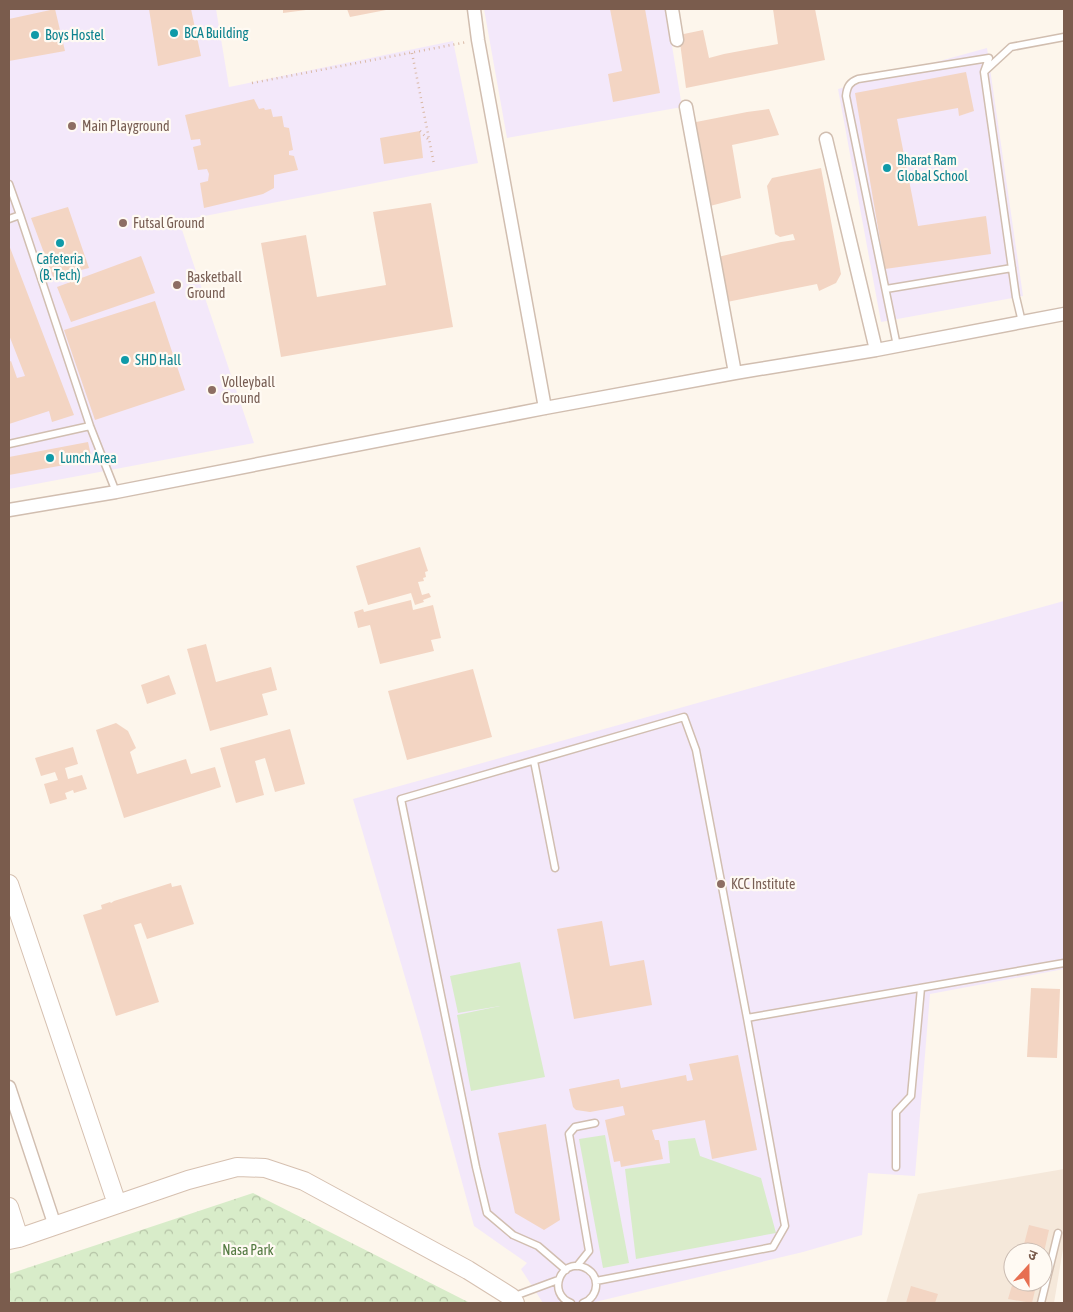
<svg xmlns="http://www.w3.org/2000/svg" width="1073" height="1312" viewBox="0 0 1073 1312" font-family="'Asap Condensed','Noto Sans Devanagari',sans-serif">
<style>
.residential{fill:#f5e8da;fill-rule:evenodd}
.education{fill:#f3e8fa}
.grass{fill:#d8ecc9}
.park{fill:url(#park-crowns)}
.building{fill:#f3d5c3}
.lines{fill:none;stroke-linecap:round;stroke-linejoin:round}
.lane-casing{stroke:#d1beb0;stroke-width:9}
.street-casing{stroke:#d1beb0;stroke-width:15}
.secondary-casing{stroke:#d6c0b0;stroke-width:20}
.path{stroke:#d9b8a5;stroke-width:2.5;stroke-dasharray:1 4;stroke-linecap:butt}
.lane{stroke:#fff;stroke-width:6}
.street{stroke:#fff;stroke-width:12}
.secondary{stroke:#fff;stroke-width:18}
.culture-dot{fill:#0f9aa8;stroke:#fffaf3;stroke-width:2}
.education-dot{fill:#8d6e63;stroke:#fffaf3;stroke-width:2}
.labels{text-anchor:middle;dominant-baseline:central;stroke-width:4.5;stroke-linejoin:round;paint-order:stroke}
.culture-label{font-size:14px;fill:#0d838f;stroke:#fffaf3;text-anchor:start}
.education-label{font-size:14px;fill:#785e54;stroke:#fffaf3;text-anchor:start}
.park-label{font-size:14px;fill:#537a41;stroke:#fffaf3}
</style>
<defs>
<pattern id="park-crowns" width="20" height="18" patternUnits="userSpaceOnUse" patternTransform="scale(1.25)"><rect width="20" height="18" fill="#d8ecc9"/><path d="M2 6a3 3 0 1 1 6 0M12 15a3 3 0 1 1 6 0" fill="none" stroke="#b4c2a5"/></pattern>
</defs>
<rect width="100%" height="100%" fill="#fdf6ec"/>
<path class="residential" d="M1064,1169V1243L1054,1303H886L918,1194ZM1013,1252H1043V1282H1013Z"/>
<path class="education" d="M9,9H216L229,87L453,41L478,163L179,221L254,443L9,489Z
M484,9H666L682,107L507,138Z
M987,48L1023,296L881,322L838,89Z
M1064,601V969L930,994L915,1176L868,1173L862,1235L803,1252L591,1303H543L521,1269L527,1263L474,1226L421,1032L353,799Z"/>
<path class="grass" d="M520,962L528,1000L545,1077L471,1091L457,1015L500,1006L458,1013L450,976Z
M605,1135L629,1263L603,1268L579,1139Z
M695,1138L700,1156L761,1178L776,1233L636,1259L625,1169L670,1163L668,1141Z"/>
<path class="park" d="M253,1193L470,1303H9V1274Z"/>
<path class="building" d="M55,9L65,51L9,61V19Z
M149,9H191L201,56L158,66Z
M283,9H306V10L283,13Z
M347,9H386V10L350,17Z
M610,9H645L660,93L613,102L608,74L622,71Z
M773,9H815L825,60L686,88L679,35L703,30L709,58L724,54L778,44Z
M966,72L974,111L959,116L958,108L897,119L918,226L986,216L991,254L885,269L855,93Z
M254,99L259,109L264,108L265,110L271,109L273,117L282,116L284,127L289,128L293,150L289,151V155L294,156L298,170L274,175V188L263,194L204,208L200,183L208,181L209,174L207,169L198,170L193,147L201,145L200,139L191,140L185,115Z
M769,109L779,135L732,145L741,198L706,207L691,123L747,112Z
M420,131L423,158L384,164L380,138Z
M821,168L841,274L836,283L819,291L817,284L727,302L718,257L781,242L795,240L793,234L780,237L775,234L767,186L772,178Z
M431,203L453,327L281,357L261,243L306,235L317,297L386,285L373,212Z
M68,207L89,268L53,277L31,218Z
M9,245L74,415L52,422L49,411L9,424V362L11,361L17,378L25,376L9,335Z
M141,256L155,293L71,322L57,287Z
M155,301L185,390L95,420L64,330Z
M88,442L92,460L9,475V457Z
M420,547L428,571L425,572L426,577L423,578L424,581L418,582L422,595L429,593L431,597L423,600L424,602L415,605L411,593L368,605L356,566Z
M411,600L413,610L433,605L441,638L431,640L434,651L380,664L370,625L358,628L354,612L363,609L364,612Z
M206,644L216,682L271,667L277,690L262,694L268,715L210,731L187,649Z
M473,669L492,737L407,760L388,691Z
M169,675L176,694L147,704L141,685Z
M116,723L128,731L136,748L130,752L137,774L186,759L191,774L215,767L221,787L124,818L96,730Z
M290,729L305,784L275,792L265,758L255,761L264,795L236,803L220,748Z
M73,747L78,764L65,768L68,779L82,775L87,789L74,793L73,790L65,793L67,799L50,804L44,784L58,780L55,772L41,776L35,758Z
M171,883L172,887L181,885L194,924L147,939L141,923L134,925L159,1002L116,1016L83,915L102,909L101,905L110,902L111,903L114,901Z
M602,921L610,966L644,960L652,1005L574,1019L557,929Z
M1031,988L1060,989L1057,1058L1027,1057Z
M738,1055L757,1150L712,1159L705,1120L652,1130L655,1140H659L663,1159L621,1167L620,1161L614,1162L605,1120L625,1115L623,1106L590,1112L576,1110L573,1107L569,1089L619,1079L621,1088L686,1075L687,1081L693,1080L689,1064Z
M546,1124L560,1220L544,1230L515,1213L498,1133Z
M1029,1225L1049,1230L1044,1252H1022Z
M1013,1282H1037L1032,1303L1008,1299Z
M911,1286L938,1294L935,1303H906Z"/>
<g class="lines">
<g class="lane-casing">
<path id="lane" d="M985,71L1011,47L1064,37
M9,184L20,215
M9,219L20,215L90,426L116,492
M886,289L1012,268
M897,346L846,96C847,86 850,82 858,79L989,58L984,72L1016,297L1022,322
M9,444L90,426
M534,761L555,868
M896,1167V1112L911,1096L921,988
M577,1266L589,1251L569,1134L575,1127L595,1123
M566,1270L538,1246L513,1235L487,1213L476,1167L401,799L684,717L696,750L747,1018L1064,963
M596,1281L773,1247L785,1226L747,1018
M512,1297L558,1280
M571,1303C547,1294 560,1259 583,1267C601,1273 600,1297 583,1303
M1041,1303L1058,1233"/>
</g>
<g class="street-casing">
<path id="street" d="M474,9L478,40L545,408
M672,9L677,40
M686,107L735,373
M826,139L876,350
M9,510L116,492L545,408L735,373L876,350L1064,314
M9,1087L55,1226"/>
</g>
<g class="secondary-casing">
<path id="secondary" d="M9,884L117,1204
M9,1207L19,1238
M9,1240L19,1238L188,1180L237,1167L265,1168L304,1181L468,1270L511,1297L515,1303"/>
</g>
<path class="path" d="M412,53L434,164
M252,83L467,42
M420,131L428,139"/>
<use href="#lane" class="lane"/>
<use href="#street" class="street"/>
<use href="#secondary" class="secondary"/>
</g>
<g class="culture-dot">
<circle cx="174" cy="33" r="5"/>
<circle cx="35" cy="35" r="5"/>
<circle cx="887" cy="168" r="5"/>
<circle cx="60" cy="243" r="5"/>
<circle cx="125" cy="360" r="5"/>
<circle cx="50" cy="458" r="5"/>
</g>
<g class="education-dot">
<circle cx="72" cy="126" r="5"/>
<circle cx="123" cy="223" r="5"/>
<circle cx="177" cy="285" r="5"/>
<circle cx="212" cy="390" r="5"/>
<circle cx="721" cy="884" r="5"/>
</g>
<g class="labels">
<g class="culture-label">
<text x="184" y="33">BCA Building</text>
<text x="45" y="35">Boys Hostel</text>
<text x="897" y="160">Bharat Ram<tspan x="897" dy="16">Global School</tspan></text>
<text x="60" y="259" text-anchor="middle">Cafeteria<tspan x="60" dy="16">(B. Tech)</tspan></text>
<text x="135" y="360">SHD Hall</text>
<text x="60" y="458">Lunch Area</text>
</g>
<g class="education-label">
<text x="82" y="126">Main Playground</text>
<text x="133" y="223">Futsal Ground</text>
<text x="187" y="277">Basketball<tspan x="187" dy="16">Ground</tspan></text>
<text x="222" y="382">Volleyball<tspan x="222" dy="16">Ground</tspan></text>
<text x="731" y="884">KCC Institute</text>
</g>
<g class="park-label">
<text x="248" y="1250">Nasa Park</text>
</g>
</g>
<rect width="1073" height="1312" fill="none" stroke="#7a5c4d" stroke-width="20"/>
<g transform="translate(1028 1267) rotate(21)"><circle r="24" fill="#fffaf3" stroke="#cabbb1"/>
<path d="M0-4L9 19L0 12L-9 19Z" fill="#e76f51"/>
<text y="-8" font-size="14" font-weight="bold" text-anchor="middle" fill="#7a5c4d">उ</text>
</g>
</svg>
